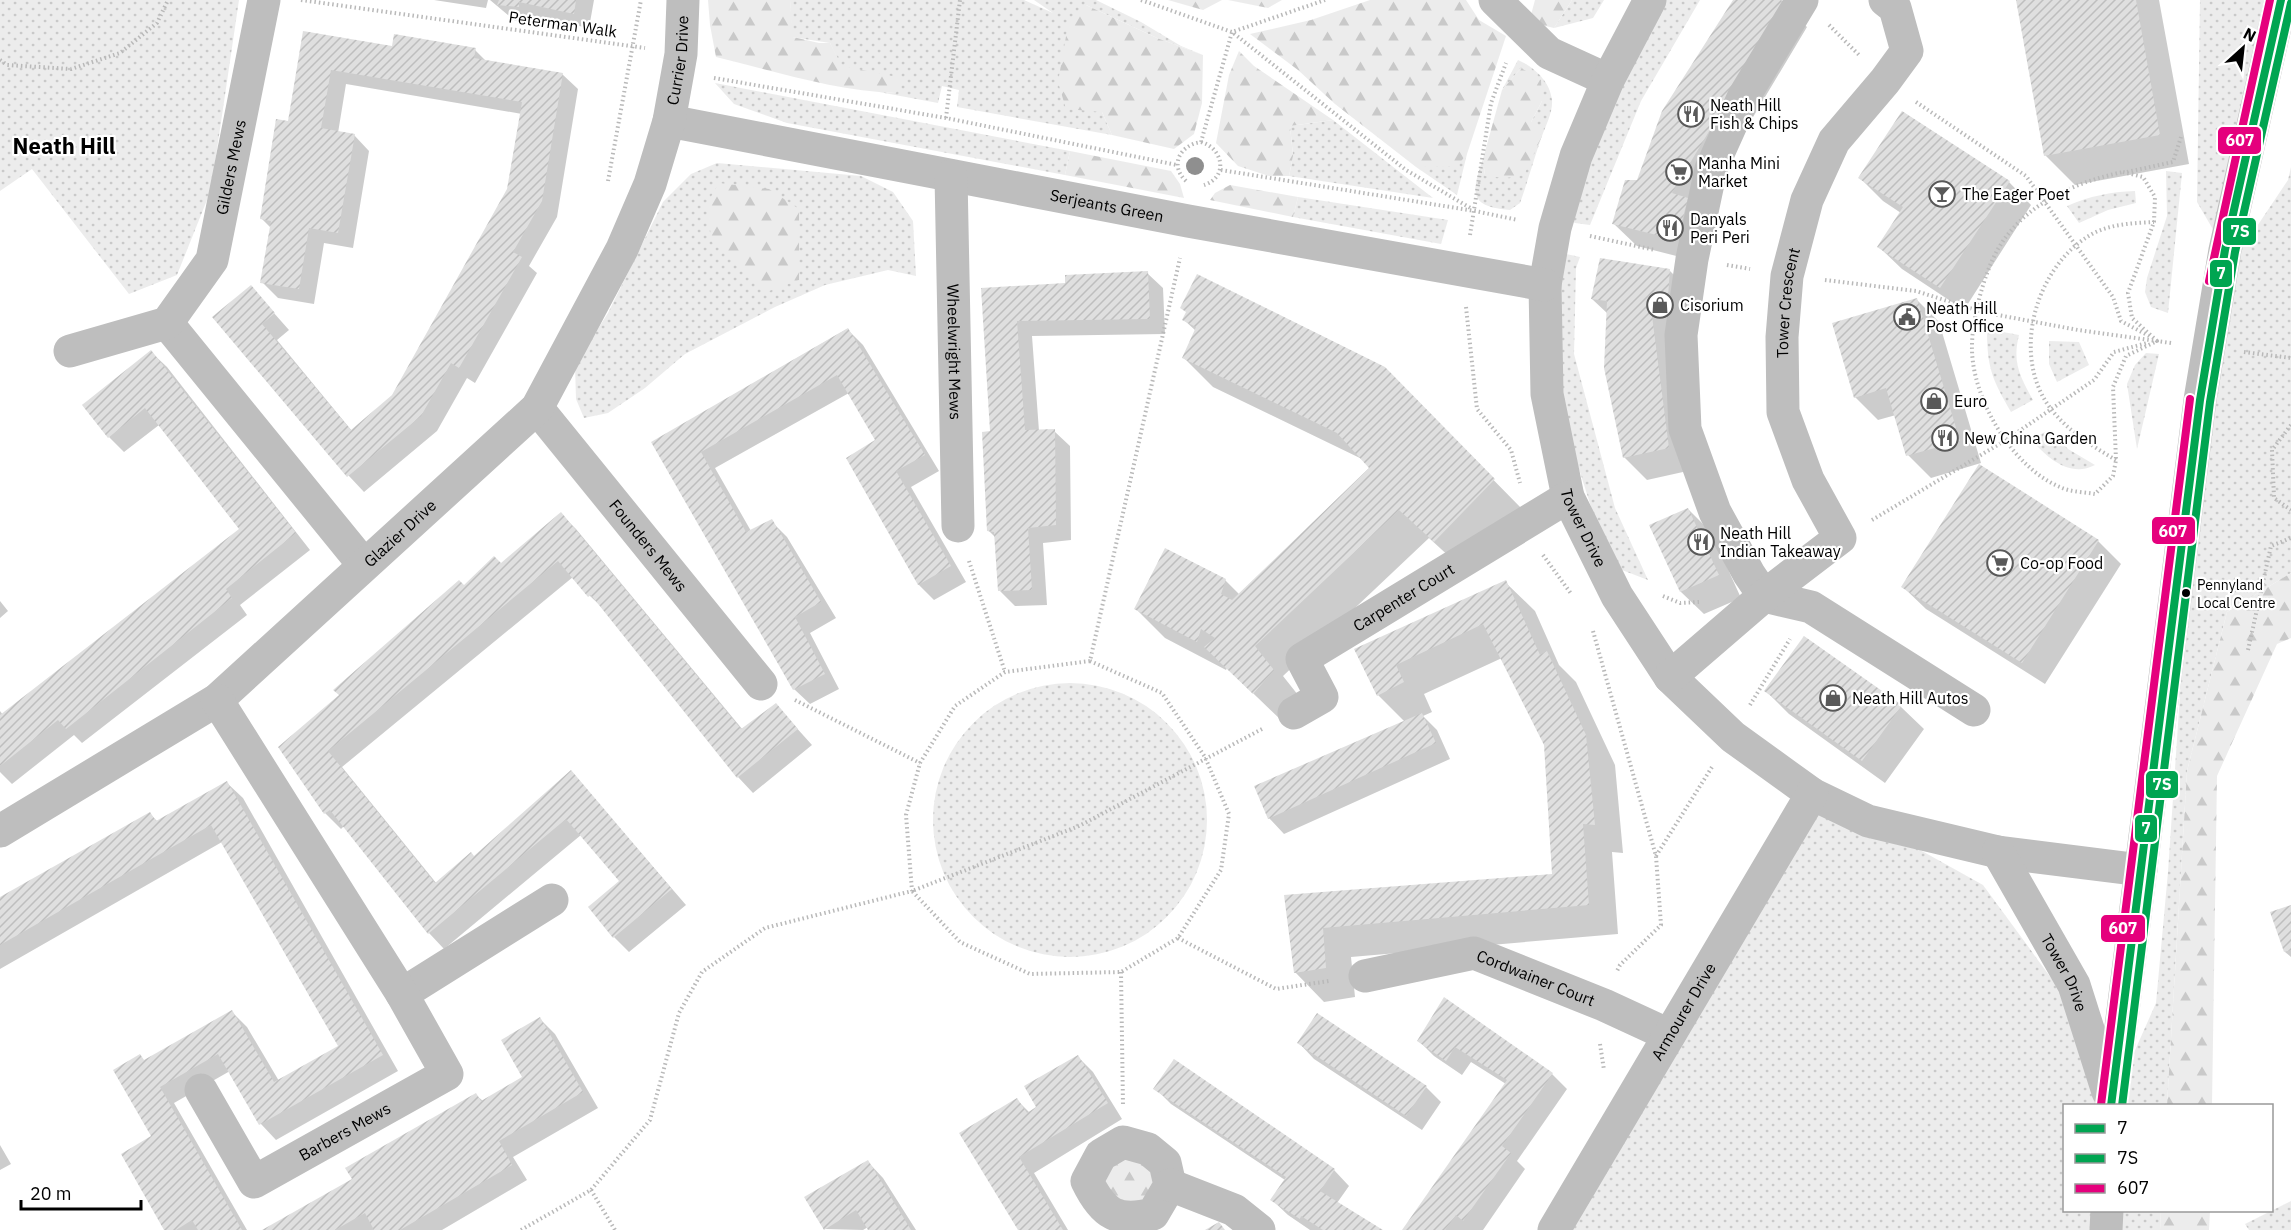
<svg xmlns="http://www.w3.org/2000/svg" width="2291" height="1230" viewBox="0 0 2291 1230" font-family="'IBM Plex Sans',sans-serif">
<style>
.green{fill:url(#green-dots)}
.forest{fill:url(#forest-firs)}
.shadow{fill:#0003}
.building{fill:url(#building-hatch)}
.lines{fill:none;stroke-linecap:round;stroke-linejoin:round}
.path{stroke:#b9b9b9;stroke-width:4;stroke-dasharray:1.5 3;stroke-linecap:butt}
.minor{stroke:#bebebe;stroke-width:33}
.bus-1-casing{stroke:#fff;stroke-width:12}
.bus-2-casing{stroke:#fff;stroke-width:12}
.bus-3-casing{stroke:#fff;stroke-width:12}
.bus-1{stroke:#00a551;stroke-width:8}
.bus-2{stroke:#00a551;stroke-width:8}
.bus-3{stroke:#e5007d;stroke-width:8}
.tree{fill:#8f8f8f}
.bus-dot{fill:#000;stroke:#fff;stroke-width:2}
.labels{text-anchor:middle;dominant-baseline:central;stroke-width:4.5;stroke-linejoin:round;paint-order:stroke}
.bus-label{font-size:14px;fill:#000;stroke:#fff;text-anchor:start}
.street-label{font-size:16px;fill:#000;stroke:#fff}
.poi-label{font-size:16px;fill:#000;stroke:#fff;text-anchor:start}
.district-label{font-size:22px;font-weight:bold;fill:#000;stroke:#fff}
.line-badge{stroke:#fff;stroke-width:2}
.badge-label{font-size:16px;text-anchor:middle;font-weight:bold;fill:#fff}
</style>
<defs>
<pattern id="green-dots" width="8" height="8" patternUnits="userSpaceOnUse" patternTransform="scale(1.5)"><rect width="8" height="8" fill="#ececec"/><path d="M2 2h.1M6 6h.1" fill="none" stroke="#c9c9c9" stroke-width="1.8" stroke-linecap="round"/></pattern>
<pattern id="forest-firs" width="22" height="20" patternUnits="userSpaceOnUse" patternTransform="scale(1.5)"><rect width="22" height="20" fill="#ececec"/><path d="M5 1l3.5 6h-7zM16 11l3.5 6h-7z" fill="#c9c9c9"/></pattern>
<pattern id="building-hatch" width="6" height="6" patternUnits="userSpaceOnUse" patternTransform="scale(1.5)"><rect width="6" height="6" fill="#dfdfdf"/><path d="M-1 1l2-2M0 6l6-6M5 7l2-2" fill="none" stroke="#bebebe"/></pattern>
</defs>
<rect width="100%" height="100%" fill="#fff"/>
<path class="green" d="M0,0H239L211,190L177,275L129,294L32,169L0,191Z
M790,0H1024L1053,13L1034,0H1096L1141,22L1181,46L1203,55L1157,38L1086,5L1102,112L1112,135L957,107L959,90L942,86L938,103L879,92L896,93L841,66L830,43L792,37Z
M1572,0H1604L1593,18L1554,28Z
M1652,0H1700L1641,101L1590,225L1575,223L1569,219Z
M2200,0H2281L2225,250L2197,202Z
M1518,60C1534,67 1550,81 1552,100C1553,112 1546,125 1542,136C1534,158 1528,181 1520,203L1510,210C1469,207 1471,193 1483,159L1485,176L1531,122L1542,101L1521,68L1502,90Z
M715,83L1070,151L1065,175L787,123L734,104Z
M1333,120L1433,198L1289,176L1293,156L1290,126Z
M1467,154L1457,195L1416,167Z
M717,163L861,176L893,192L913,221L916,276L888,270L825,285L775,307L685,354L645,388L608,413L584,418L576,399L575,365L608,313L663,202L691,174Z
M2291,167V573L2227,612L2187,771L2167,1105L2064,1106V1210L2161,1211L2160,1230H1554L1812,794L1868,821L1983,885L2057,986L2112,1102L2156,1003L2168,872L2200,400L2219,283L2288,180Z
M2166,171L2182,173L2168,313L2151,307L2145,292L2147,278L2167,216Z
M2135,191L2136,203L2108,210L2079,223L2067,206C2090,196 2110,192 2135,191Z
M1298,197L1448,220L1441,244L1293,217Z
M1566,254L1580,257L1576,268L1574,354L1615,508L1648,580L1622,570L1593,513L1572,447L1559,390L1561,259Z
M1987,329L2019,335C2012,363 2020,376 2033,400L2011,412C1992,379 1987,368 1987,329Z
M2049,341L2079,342L2089,365L2057,382L2049,364Z
M2146,353L2159,354L2137,449L2127,384L2135,365Z
M2049,430L2068,449L2095,465C2070,478 2047,458 2031,439Z
M933 820a137 137 0 1 1 274 0a137 137 0 1 1-274 0Z
M2291,1201V1230H2249L2245,1224Z"/>
<path class="forest" d="M708,0H790L793,37L819,43H830L842,66L902,78L896,93C835,91 775,71 716,57L710,25Z
M1168,0H1222L1203,10Z
M1228,0H1282L1268,8Z
M1370,0H1466L1479,20L1506,36L1467,154L1457,166L1416,167L1335,104L1298,70L1250,34L1311,20Z
M1535,0H1572L1554,28L1529,22Z
M1086,5L1157,38L1203,55L1202,103L1194,134L1174,149L1112,135L1102,112L1066,109L1058,82L1068,25Z
M1239,51L1254,66L1333,120L1290,126L1293,156L1289,176H1269L1238,166L1216,143L1229,75Z
M1521,68L1541,80L1542,101L1531,122L1542,136L1524,175L1506,178L1485,176L1483,159L1502,90Z
M1070,151L1171,171L1180,184L1184,198L1065,175Z
M719,183L769,189L799,209V280L769,291L712,242L706,205Z
M1230,185L1298,197L1293,217L1210,200L1215,193Z
M2291,573V638L2277,644L2217,776L2212,1105H2167L2187,771L2227,612Z
M1128,1155L1150,1162L1159,1187L1144,1206L1122,1207L1103,1189L1105,1167Z
M2161,1211H2210L2209,1230H2160Z"/>
<path class="shadow" d="M434,0H488L486,8Z
M490,0H594L589,28L534,17V22L515,21Z
M1734,0H1778L1807,27L1698,209L1700,262L1637,246L1614,224Z
M2017,0H2159L2189,164L2075,185L2045,155Z
M304,33L393,48L475,50L487,62L562,74L578,89L557,217L529,266L537,273L475,383L467,378L437,431L364,492L349,476L214,317L251,287L289,330L277,340L352,431L393,396L509,189L522,114L346,84L338,133L354,135L369,151L353,248L324,243L314,304L278,298L262,282L271,228L261,218L289,123Z
M1860,178L2009,182L2031,205L1964,310L1902,269L1879,247L1901,213L1883,201Z
M1669,270L1692,293V470L1647,480L1624,457L1608,314L1592,299Z
M1147,273L1163,288L1165,334L1032,336L1039,431H1054L1070,446L1071,540L1043,543L1047,605L1015,606L1000,591L996,538L988,530L992,432L982,289L1066,284Z
M1916,299L1939,322L1981,463L1931,478L1908,455L1896,415L1878,420L1855,397Z
M1184,320L1414,399L1523,510L1464,570L1429,538L1283,676L1302,700L1283,722L1227,668L1226,670L1165,638L1136,609L1225,580L1240,595L1371,469L1364,460L1213,387L1184,358L1196,331Z
M847,329L863,345L939,471L911,487L966,582L934,600L919,585L848,459L877,441L849,393L715,468L751,531L771,521L787,537L836,618L810,633L839,689L810,704L794,689L653,442Z
M151,352L167,367L310,550L240,605L247,615L82,743L74,735L12,784L0,772V711L3,715L241,529L159,425L124,452L109,437Z
M1688,509L1711,532L1741,598L1704,614L1681,592L1651,526Z
M561,514L576,529L743,730L776,705L812,745L753,793L738,777L606,611L590,596L573,577L342,767L437,884L474,858L571,772L686,905L629,952L614,937L621,881L581,835L444,949L429,933L344,826L341,829L325,813L280,747L464,587L501,565Z
M2098,541L2121,564L2045,684L1926,609L1903,587Z
M1505,582L1535,611L1559,665L1576,682L1615,765L1623,853L1612,852L1618,934L1351,957L1355,997L1324,1002L1295,972L1286,896L1554,875L1545,745L1502,658L1424,694L1432,712L1423,716L1437,730L1450,759L1284,834L1269,818L1405,722L1378,695L1356,650Z
M0,601L8,611L0,618Z
M1804,638L1901,707L1924,729L1885,783L1789,714L1766,691Z
M227,783L243,798L398,1071L276,1140L261,1124L230,1071L174,1103L247,1230H166L145,1061L232,1012L247,1027L279,1081L340,1046L222,842L0,969V898L150,814L158,822Z
M2291,907V957L2285,952Z
M1445,999L1552,1074L1567,1089L1517,1161L1525,1169L1483,1230H1403L1506,1084L1471,1062L1462,1075L1434,1056L1419,1041Z
M540,1019L555,1034L598,1108L513,1157L527,1180L442,1230H265L354,1180L476,1095L483,1101L524,1077Z
M1299,1043L1426,1087L1441,1102L1422,1130L1314,1059Z
M1077,1056L1093,1072L1122,1119L1034,1173L1068,1230H1020L1017,1100L1030,1113L1038,1108Z
M1155,1088L1334,1170L1349,1186L1337,1203L1380,1230H1310L1288,1215L1272,1200L1285,1180L1171,1104Z
M0,1145L11,1164L0,1170Z
M868,1162L883,1178L916,1230H869L868,1227L863,1230L825,1229Z"/>
<path class="building" d="M499,0H576L574,14L519,2V7L497,5Z
M1733,0H1781L1786,3L1672,193L1688,198L1677,240L1612,224L1625,180H1637L1662,111Z
M2016,0H2136L2160,135L2044,156Z
M303,31L392,46L394,34L476,48L474,58L563,73L542,201L513,252L522,257L459,368L451,363L421,416L347,477L212,317L251,285L275,313L262,324L351,430L392,395L507,189L522,102L331,70L321,128L355,134L338,233L309,228L299,289L260,283L271,221L260,219L276,119L288,121Z
M1902,111L2010,181L1940,288L1877,247L1903,207L1858,178Z
M1600,258L1670,269L1667,311L1651,308L1669,448L1623,458L1604,368L1607,301L1591,299Z
M1148,271L1150,319L1017,321L1025,430L1055,429L1056,525L1028,528L1032,590L998,591L994,532L987,531L982,432L990,431L981,288L1065,283V275Z
M1197,274L1385,367L1495,479L1434,542L1399,510L1255,646L1274,670L1253,694L1204,647L1215,638L1201,629L1197,642L1134,609L1165,548L1226,579L1221,594L1232,600L1369,468L1337,433L1182,358L1196,327L1182,320L1186,312L1180,308Z
M1917,298L1960,441L1906,456L1886,388L1854,398L1832,323Z
M848,328L925,455L896,471L951,566L918,585L846,458L875,440L837,375L701,452L746,532L772,519L821,602L795,617L825,674L793,690L651,442Z
M151,350L296,533L226,589L232,598L66,729L58,720L0,766V715L239,529L145,408L108,438L82,405Z
M1979,464L2099,540L2022,663L1901,587Z
M1688,508L1719,575L1680,592L1649,525Z
M561,512L741,729L776,703L798,729L737,778L591,595L588,597L558,561L328,751L435,883L471,852L474,856L571,770L672,889L613,938L588,907L619,881L566,819L428,934L330,810L324,814L278,747L339,695L333,690L459,580L464,585L494,556L501,563Z
M1506,580L1540,655L1547,651L1586,735L1595,825L1583,824L1589,905L1323,928L1326,968L1294,973L1284,895L1552,874L1544,745L1483,624L1396,665L1404,682L1377,696L1354,649Z
M1804,636L1902,705L1862,761L1764,691Z
M1422,713L1436,743L1268,819L1254,786Z
M227,781L383,1055L259,1125L218,1054L160,1087L242,1230H198L192,1220L176,1230H164L121,1154L151,1136L113,1070L140,1054L144,1060L232,1010L274,1082L338,1046L211,825L0,945V897L150,812L156,821Z
M2291,905V950L2284,952L2270,912Z
M1444,997L1553,1073L1502,1146L1511,1153L1463,1221L1456,1215L1445,1230H1402L1507,1080L1455,1047L1446,1061L1417,1041Z
M1317,1013L1427,1086L1406,1116L1297,1043Z
M540,1017L583,1092L499,1141L512,1165L400,1230H374L365,1213L335,1230H262L352,1179L345,1168L476,1093L481,1101L522,1077L501,1040Z
M1078,1055L1108,1103L1019,1157L1063,1230H1018L959,1133L1017,1098L1027,1113L1036,1107L1024,1086Z
M1174,1059L1335,1169L1320,1191L1383,1230H1323L1301,1216L1300,1219L1270,1200L1286,1177L1153,1089Z
M868,1160L911,1230H868L856,1210L824,1230L804,1197Z
M1219,1222L1225,1230H1205Z"/>
<g class="lines">
<path class="path" d="M301,0L645,48
M1141,0L1232,32L1325,0
M1829,25L1860,56
M0,60L7,65L71,69L120,53L157,23L168,0
M714,78L946,118L1177,165
M1916,102L2026,176L2113,297L2121,321L2151,337
M946,118L960,0
M1201,142C1223,148 1229,177 1204,185
M1221,170L1475,211L1518,220
M2123,172L2143,177L2155,197L2154,222L2128,293L2132,318L2157,341L2126,356L2113,387L2116,460L2113,476L2095,494C2084,492 2070,492 2060,487C2013,468 1973,400 1972,350C1971,322 1984,273 1998,249C2024,204 2075,182 2123,172Z
M2127,172L2173,162L2181,137
M608,181L641,0
M1186,181C1169,165 1180,145 1201,142L1232,32L1406,170L1472,209
M1470,235L1491,103L1506,63
M1590,236L1655,250
M1727,265L1750,269
M1825,280L1916,291L1982,312L2078,330L2171,343
M1466,307L1477,409L1511,450L1520,483
M2244,352L2291,358
M2291,425L2272,450L2274,498L2291,510
M2116,460C2092,446 2068,431 2051,409C2010,356 2035,266 2092,234C2110,224 2134,223 2154,222
M1872,520L2006,440L2094,380L2114,352L2147,343
M1543,555L1572,595
M969,561L1005,672
M1663,596L1680,603L1699,602
M1593,631L1656,856L1661,925L1620,965L1617,971
M2248,650L2271,546L2291,538
M1090,661L1162,693L1205,757L1229,814L1221,870L1178,938L1121,972L1030,974L960,942L912,891L1079,826L1262,729
M795,700L920,763
M1750,705L1790,639
M1656,856L1712,767
M1178,938L1276,989L1329,981
M1121,972L1123,1106
M1600,1044L1604,1070
M591,1190L615,1230
M521,1230L591,1190L650,1120L679,1013L702,972L765,928L912,891L906,815L920,763L955,706L1005,672L1090,661L1180,258"/>
<g class="minor">
<path d="M1495,0L1549,53L1608,80"/>
<path id="s1" d="M1650,0L1608,80L1576,156L1555,228L1545,285L1547,394L1568,497L1617,596L1670,677L1733,737L1812,794L1868,821L1998,852L2141,870"/>
<path d="M1802,0L1743,98L1711,169L1692,259L1681,335L1685,429L1715,512L1749,574L1764,596L1811,607L1974,710"/>
<path id="s2" d="M669,121L1188,221L1545,285"/>
<path id="s3" d="M951,176L958,526"/>
<path d="M167,323L364,565"/>
<path id="s4" d="M70,351L167,323L212,260L264,0"/>
<path id="s5" d="M537,408L761,684"/>
<path id="s6" d="M1670,677L1764,596L1840,538L1808,480L1783,412L1782,337L1787,276L1807,200L1834,141L1885,81L1907,51L1895,8L1885,0"/>
<path id="s7" d="M1294,713L1322,697L1302,659L1568,497"/>
<path id="s8" d="M0,831L217,700L537,408L622,249L650,184L669,121L678,71L681,54L683,0"/>
<path id="s9" d="M1998,852L2074,985L2108,1092"/>
<path id="s10" d="M1365,976L1474,953L1604,1005L1669,1035"/>
<path d="M402,994L552,900"/>
<path id="s11" d="M201,1090L254,1182L447,1074L402,994L217,700"/>
<path d="M2111,1106L2200,400L2225,250L2281,0"/>
<path d="M1123,1142L1148,1149L1165,1163L1170,1185L1153,1214C1117,1223 1103,1214 1087,1181L1101,1155Z"/>
<path d="M1170,1185L1234,1210L1259,1230"/>
<path id="s12" d="M1554,1230L1812,794"/>
<path d="M2106,1230L2107,1210"/>
</g>
<g class="bus-1-casing">
<path id="bus-1" d="M2111,1106L2200,400L2225,250L2281,0"/>
</g>
<g class="bus-2-casing">
<path id="bus-2" d="M2122,1106L2210,402L2235,252L2291,3"/>
</g>
<g class="bus-3-casing">
<path id="bus-3" d="M2209,281L2270,0
M2101,1105L2190,399"/>
</g>
<use href="#bus-1" class="bus-1"/>
<use href="#bus-2" class="bus-2"/>
<use href="#bus-3" class="bus-3"/>
</g>
<circle class="tree" cx="1195" cy="166" r="9"/>
<defs>
<g id="restaurant-ring" transform="scale(1.35)"><circle r="9.5" fill="#fff" stroke="#595959" stroke-width="1.5"/><path d="M-5-6h1v4h1v-4h1v4h1v-4h1v5L-1.5 .5V6h-2V.5L-5-1ZM5-6V6H3V1.5H1.5Q1.5-4 5-6Z" fill="#595959"/></g>
<g id="supermarket-ring" transform="scale(1.35)"><circle r="9.5" fill="#fff" stroke="#595959" stroke-width="1.5"/><path d="M-6-5.5h2.5l.6 2H6L4.5 2H-2.5L-4.4-4H-6ZM-1.5 3.2a1.3 1.3 0 1 0 .1 0ZM3 3.2a1.3 1.3 0 1 0 .1 0Z" fill="#595959"/></g>
<g id="bar-ring" transform="scale(1.35)"><circle r="9.5" fill="#fff" stroke="#595959" stroke-width="1.5"/><path d="M-6-5H6L.8 .8V4.5H3.5V6h-7V4.5H-.8V.8Z" fill="#595959"/></g>
<g id="shop-ring" transform="scale(1.35)"><circle r="9.5" fill="#fff" stroke="#595959" stroke-width="1.5"/><path d="M-5-2.5h2.3a2.7 3.5 0 0 1 5.4 0H5L5.5 6h-11ZM-1.5-2.5h3a1.5 2.3 0 0 0-3 0Z" fill="#595959"/></g>
<g id="civic-ring" transform="scale(1.35)"><circle r="9.5" fill="#fff" stroke="#595959" stroke-width="1.5"/><path d="M-.6-6.5H3V-4.5H.6V-3L4-1V1h2V6H-6V1h2V-1L-.6-3ZM-1.2 2.5V6h2.4V2.5Z" fill="#595959"/></g>
</defs>
<g fill-rule="evenodd">
<use href="#restaurant-ring" x="1691" y="114"/>
<use href="#supermarket-ring" x="1679" y="172"/>
<use href="#bar-ring" x="1942" y="194"/>
<use href="#restaurant-ring" x="1670" y="228"/>
<use href="#shop-ring" x="1660" y="305"/>
<use href="#civic-ring" x="1907" y="317"/>
<use href="#shop-ring" x="1934" y="401"/>
<use href="#restaurant-ring" x="1945" y="438"/>
<use href="#restaurant-ring" x="1701" y="542"/>
<use href="#supermarket-ring" x="2000" y="563"/>
<use href="#shop-ring" x="1833" y="698"/>
</g>
<circle class="bus-dot" cx="2186" cy="593" r="5"/>
<g class="labels">
<g class="bus-label">
<text x="2197" y="585">Pennyland<tspan x="2197" dy="18">Local Centre</tspan></text>
</g>
<g class="street-label">
<text transform="translate(563 24) rotate(8)">Peterman Walk</text>
<text stroke="none"><textPath href="#s8" startOffset="1065">Currier Drive</textPath></text>
<text stroke="none"><textPath href="#s4" startOffset="273">Gilders Mews</textPath></text>
<text stroke="none"><textPath href="#s2" startOffset="446">Serjeants Green</textPath></text>
<text stroke="none"><textPath href="#s6" startOffset="468">Tower Crescent</textPath></text>
<text stroke="none"><textPath href="#s3" startOffset="176">Wheelwright Mews</textPath></text>
<text stroke="none"><textPath href="#s1" startOffset="554">Tower Drive</textPath></text>
<text stroke="none"><textPath href="#s8" startOffset="501">Glazier Drive</textPath></text>
<text stroke="none"><textPath href="#s5" startOffset="177">Founders Mews</textPath></text>
<text stroke="none"><textPath href="#s7" startOffset="194">Carpenter Court</textPath></text>
<text stroke="none"><textPath href="#s9" startOffset="138">Tower Drive</textPath></text>
<text stroke="none"><textPath href="#s10" startOffset="178">Cordwainer Court</textPath></text>
<text stroke="none"><textPath href="#s12" startOffset="254">Armourer Drive</textPath></text>
<text stroke="none"><textPath href="#s11" startOffset="210">Barbers Mews</textPath></text>
</g>
<g class="poi-label">
<text x="1710" y="105">Neath Hill<tspan x="1710" dy="18">Fish &amp; Chips</tspan></text>
<text x="1698" y="163">Manha Mini<tspan x="1698" dy="18">Market</tspan></text>
<text x="1962" y="194">The Eager Poet</text>
<text x="1690" y="219">Danyals<tspan x="1690" dy="18">Peri Peri</tspan></text>
<text x="1680" y="305">Cisorium</text>
<text x="1926" y="308">Neath Hill<tspan x="1926" dy="18">Post Office</tspan></text>
<text x="1954" y="401">Euro</text>
<text x="1964" y="438">New China Garden</text>
<text x="1720" y="533">Neath Hill<tspan x="1720" dy="18">Indian Takeaway</tspan></text>
<text x="2020" y="563">Co-op Food</text>
<text x="1852" y="698">Neath Hill Autos</text>
</g>
<g class="district-label">
<text x="64" y="145">Neath Hill</text>
</g>
</g>
<g class="line-badge">
<rect x="2217" y="126" width="45" height="29" rx="6" fill="#e5007d"/>
<rect x="2222" y="217" width="35" height="29" rx="6" fill="#00a551"/>
<rect x="2209" y="259" width="24" height="29" rx="6" fill="#00a551"/>
<rect x="2151" y="516" width="45" height="29" rx="6" fill="#e5007d"/>
<rect x="2145" y="770" width="34" height="29" rx="6" fill="#00a551"/>
<rect x="2134" y="814" width="24" height="29" rx="6" fill="#00a551"/>
<rect x="2100" y="914" width="46" height="29" rx="6" fill="#e5007d"/>
</g>
<g class="badge-label">
<text x="2240" y="146">607</text>
<text x="2240" y="237">7S</text>
<text x="2221" y="279">7</text>
<text x="2173" y="537">607</text>
<text x="2162" y="790">7S</text>
<text x="2146" y="834">7</text>
<text x="2123" y="934">607</text>
</g>
<rect x="2063" y="1104" width="210" height="108" fill="#ffffff" stroke="#999999" stroke-width="1.5"/>
<rect x="2075" y="1124" width="30" height="9" fill="#00a551" stroke="#999999" stroke-width="1.5"/>
<text x="2117" y="1134" font-size="18" fill="#000000">7</text>
<rect x="2075" y="1154" width="30" height="9" fill="#00a551" stroke="#999999" stroke-width="1.5"/>
<text x="2117" y="1164" font-size="18" fill="#000000">7S</text>
<rect x="2075" y="1184" width="30" height="9" fill="#e5007d" stroke="#999999" stroke-width="1.5"/>
<text x="2117" y="1194" font-size="18" fill="#000000">607</text>
<g transform="translate(2243 48) rotate(27)" stroke="#ffffff" stroke-width="4.5" paint-order="stroke">
<path d="M0-4.5L10 22L0 15L-10 22Z" fill="#000000"/>
<text y="-9" font-size="16" font-weight="bold" text-anchor="middle" fill="#000000">N</text>
</g>
<path d="M21 1200v9h120v-9" fill="none" stroke="#000000" stroke-width="3"/>
<text x="30" y="1200" font-size="18" fill="#000000" stroke="#ffffff" stroke-width="4.5" paint-order="stroke">20 m</text>
</svg>
